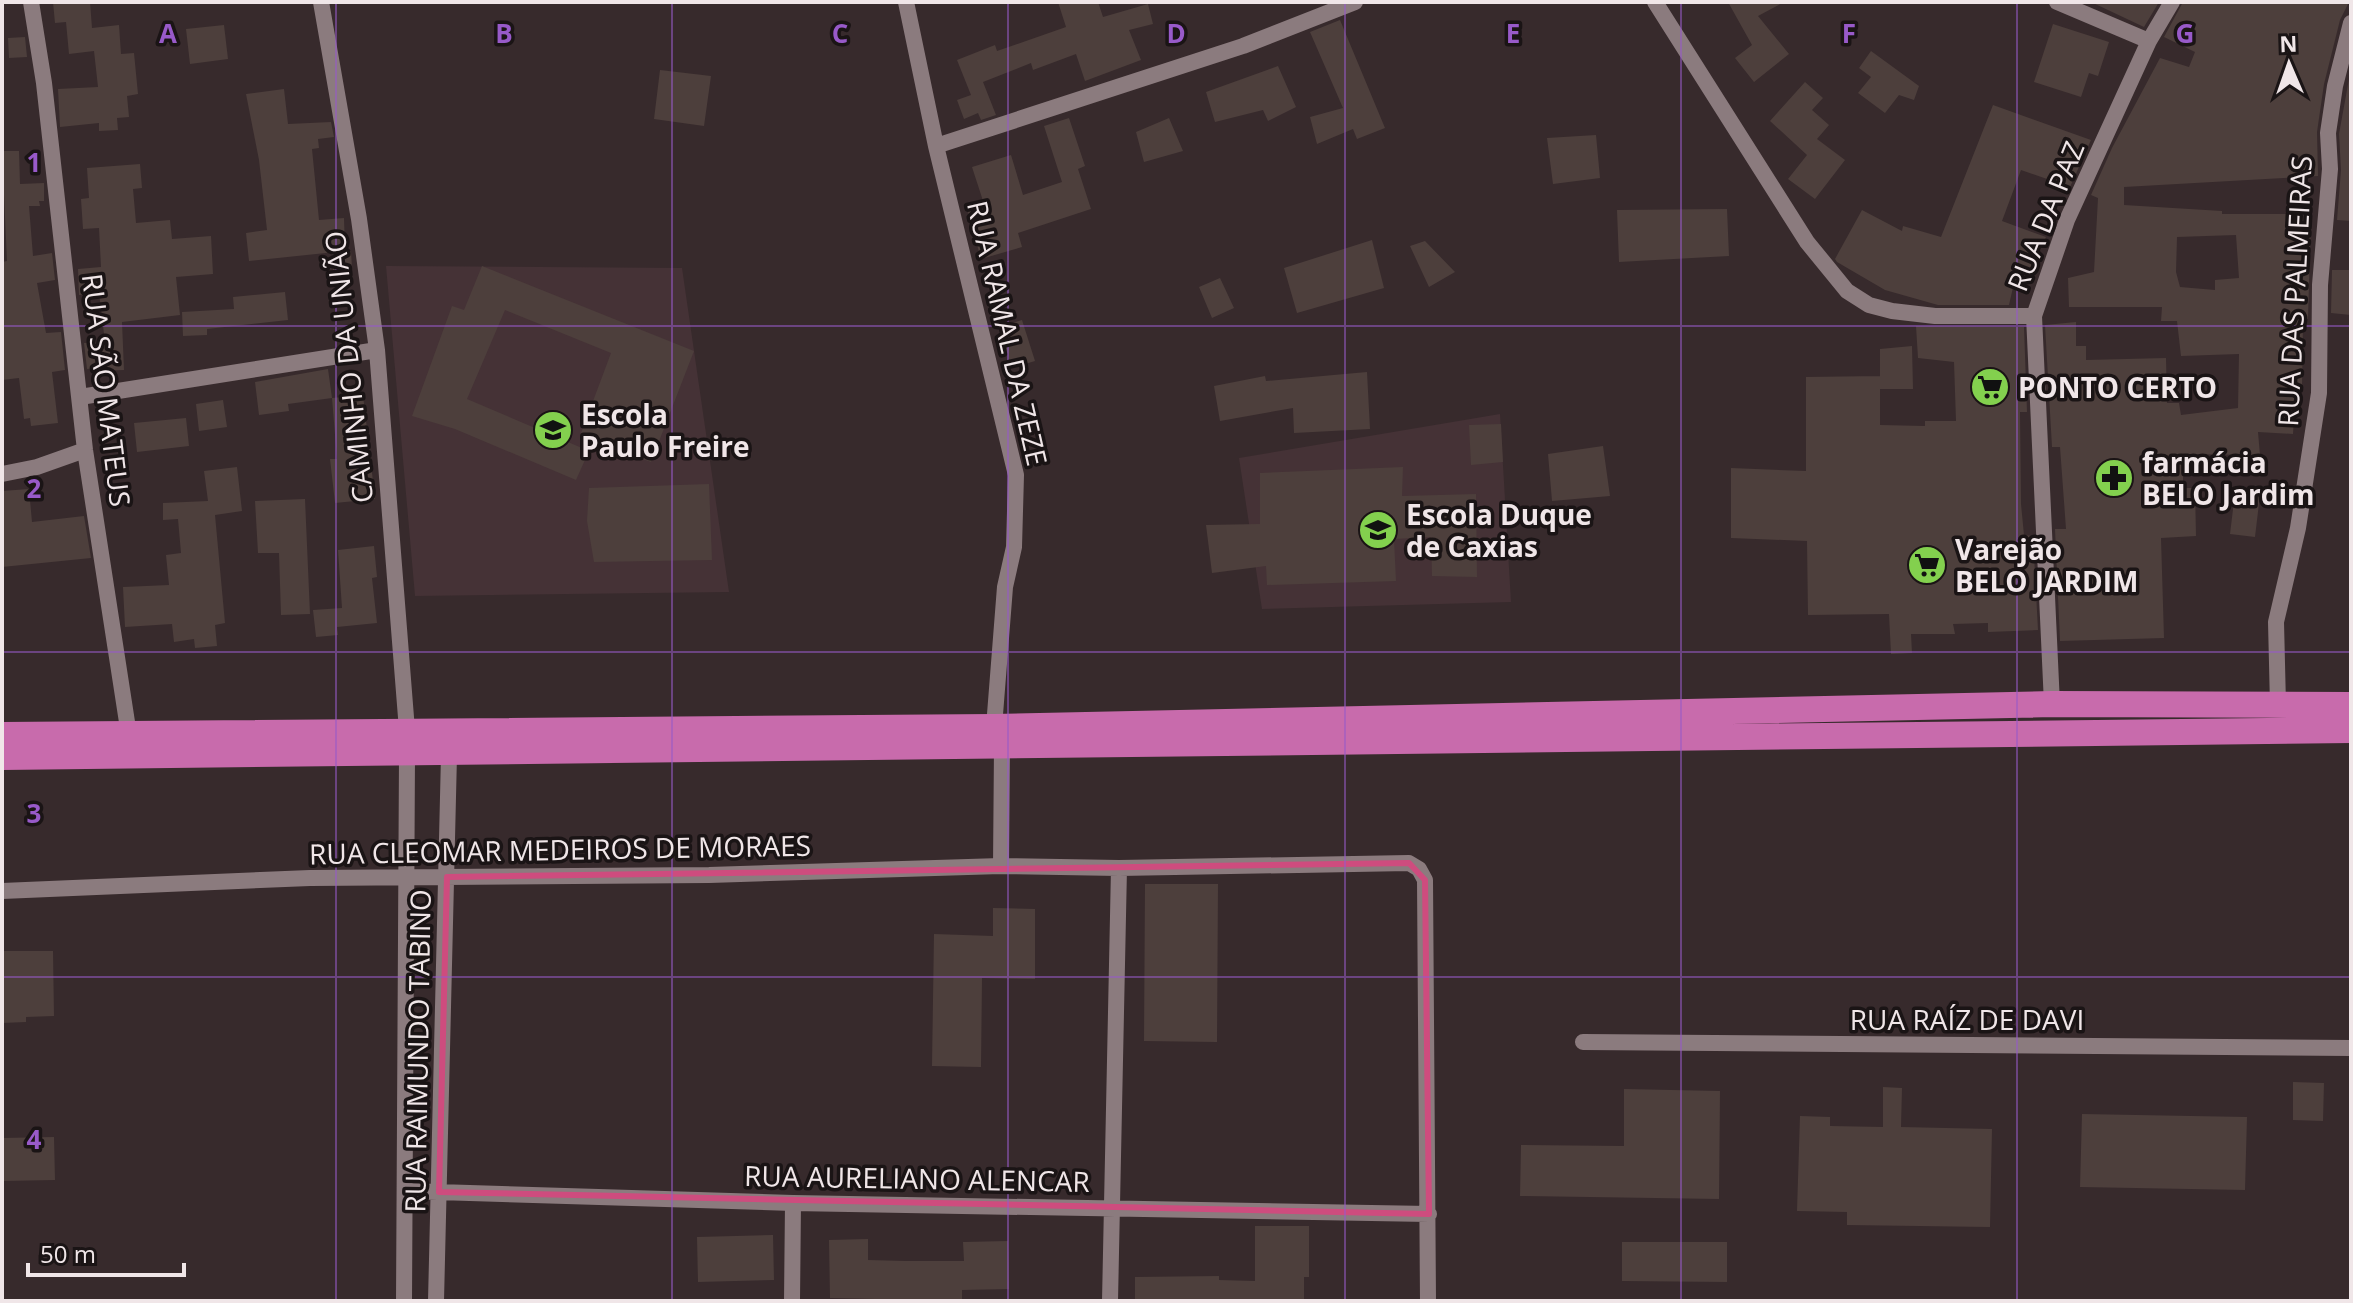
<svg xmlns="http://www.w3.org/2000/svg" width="2353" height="1303" viewBox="0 0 2353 1303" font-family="'Open Sans',sans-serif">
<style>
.built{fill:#453236}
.building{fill:#4d3f3c;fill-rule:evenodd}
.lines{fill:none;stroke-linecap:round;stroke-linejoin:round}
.minor{stroke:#8b7b7e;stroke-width:16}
.trunk{stroke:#c86bac;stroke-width:26}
.marked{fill:none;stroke:#ce4c7e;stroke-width:6;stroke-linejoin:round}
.grid{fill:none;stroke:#985ac9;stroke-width:2;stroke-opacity:0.55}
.labels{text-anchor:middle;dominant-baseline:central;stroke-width:7;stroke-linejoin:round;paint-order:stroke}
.street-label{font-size:28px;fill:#f0e6e8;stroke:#1a1415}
.poi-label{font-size:28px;font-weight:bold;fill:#f0e6e8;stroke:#1a1415;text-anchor:start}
.grid-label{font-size:26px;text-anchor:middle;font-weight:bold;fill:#985ac9;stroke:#1a1415;stroke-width:7;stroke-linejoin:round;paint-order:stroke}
</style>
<rect width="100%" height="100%" fill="#372a2c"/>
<path class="built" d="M386,266L682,268L729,592L415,596Z
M1500,414L1511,602L1262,609L1239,458Z"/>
<path class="building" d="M53,2H90L92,28L119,25L121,54L134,53L138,94L127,96L129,117L117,118L118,130L99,131V123L60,127L58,89L98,87L94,51L69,54L66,22L55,23Z
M1058,2H1098L1103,17L1148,4L1153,24L1129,30L1141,60L1085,81L1076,54L1033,70L1031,63L983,82L996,115L981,120L978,113L964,119L957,100L971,95L957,60L995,45L997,51L1066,27Z
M1728,2H1784L1758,16L1789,54L1754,82L1735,58L1752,45Z
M2091,2H2159L2144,27Z
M2183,2H2349L2340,20L2324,84L2317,132L2318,176L2124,187V205L2222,211V214H2311L2308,319H2303L2302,387L2296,385L2293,434L2258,432L2260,455L2183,454V488H2195L2196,536L2161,538L2164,638L2060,641L2055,529H2066L2060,447H2052L2045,325L2076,322V346H2086V360L2166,358L2167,403H2179L2181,415L2238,408L2239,354L2181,356L2177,321H2161L2162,307H2069L2068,278L2094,272L2098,198L2091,195L2112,148L2160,58L2189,67L2195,52L2164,37ZM2236,235L2239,278L2215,280V290L2180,287L2176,272L2177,237Z
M1340,20L1385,128L1357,139L1353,129L1317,144L1310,117L1343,108L1310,32Z
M2053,24L2109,42L2098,76L2089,73L2081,97L2034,82Z
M224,25L228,59L190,64L186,29Z
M25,37L27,57L9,58L8,38Z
M1871,51L1919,86L1914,100L1899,95L1885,113L1858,93L1871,77L1859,68Z
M1278,66L1296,107L1268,121L1263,110L1215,122L1206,92Z
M2351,68V221L2337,220L2341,170L2339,134Z
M660,70L711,76L704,126L654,119Z
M1805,82L1823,98L1812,110L1829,125L1817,139L1845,160L1815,199L1788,179L1807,155L1770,121Z
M284,89L288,124L331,122L334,137L318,139L319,148L312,149L319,220L344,218L345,251L249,261L246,233L267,230L259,160L246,94Z
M1993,105L2091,140L2070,187L2021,170L2002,221L2046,237L2024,286L2014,283L2009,305H1938L1885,290L1837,262L1835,259L1862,210L1902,231L1903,226L1941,237Z
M1069,118L1085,166L1078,169L1091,209L1018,233L1022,247L981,259L968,212L985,207L972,167L1011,155L1023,195L1062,182L1044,126Z
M1169,118L1183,151L1144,162L1136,132Z
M1596,135L1600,178L1553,184L1547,138Z
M2,151H19L20,184L44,183V201H39L40,206H29L33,256L52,253L55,280L37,283L46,333L61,332L65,370L52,372L58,423L31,426L30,418L24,419L19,378L2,380V262L7,261Z
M140,164L142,188L133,189L136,223L170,220L172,239L211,236L213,274L176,277L180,315L122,322L124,370L95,371V368L87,369L84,343L105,342L99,293L79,295L78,269L101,267L99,228L83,229L81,199L89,198L87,168Z
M1727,209L1729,256L1619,262L1617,210Z
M1372,240L1384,288L1297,313L1284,268Z
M1425,241L1455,272L1429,287L1410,246Z
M351,251L352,268L333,270L332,253Z
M482,266L694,351L651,462L580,436L611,353L505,310L467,399L589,451L576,480L455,429L412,416L452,306L464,310Z
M2332,270H2351V315L2331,313Z
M1220,278L1234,308L1212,318L1199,287Z
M285,292L288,320L207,329V335L183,336L182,312L234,309L233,297Z
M1022,320L1035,361L1012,368L999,327Z
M1916,326L2024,327L2027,412H2020L2021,504L2024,535L2033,536L2038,630L1988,632V623L1953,624L1955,634H1911L1912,653L1891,654L1889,614L1808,615L1807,541L1731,538V468L1806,471V377L1880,376V425L1925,426V421H1956L1954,362L1918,358Z
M1912,346L1913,389H1880V349Z
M328,369L332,398L288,404L289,411L259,415L255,382Z
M1367,372L1370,429L1294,433L1293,408L1220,421L1214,386L1265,376L1266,381Z
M363,395L375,499L335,503L330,459H337L332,398Z
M223,400L227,427L199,431L196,404Z
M186,418L189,446L137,452L134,423Z
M1501,424L1503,462L1471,465L1469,425Z
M1603,446L1610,496L1552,501L1548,454Z
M237,467L242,511L215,515L225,623L215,625L217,646L195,648L194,639L174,642L172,624L125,627L123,587L169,585L166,555L181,553L178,519L163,520V503L208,501L204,471Z
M1403,467L1402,496L1476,494L1477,577L1432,576L1431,537L1394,539L1396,581L1267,585L1266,566L1212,573L1206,525L1260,524V473Z
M709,484L712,560L594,562L587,521L589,488Z
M29,489L32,522L84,516L91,558L2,567V491Z
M2235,493L2260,495L2255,537L2230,534Z
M305,499L310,614L281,615L279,553H258L255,501Z
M374,546L377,577L372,578L377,623L337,627L338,635L316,637L313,610L342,608L338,550Z
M1145,884H1218L1217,1042L1144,1041Z
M993,908L1035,909V979L982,978L981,1067L932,1066L934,934L993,936Z
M2,951H53L54,1016L26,1017V1022L2,1023Z
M2293,1082L2324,1083L2323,1121L2293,1120Z
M1883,1087L1902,1088L1901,1127L1992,1129L1990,1227L1847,1225V1212L1797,1211L1800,1116L1830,1117V1126L1883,1127Z
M1624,1089L1720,1091L1719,1199L1520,1196L1521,1145L1624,1146Z
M2082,1114L2247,1117L2245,1190L2080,1187Z
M54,1137L55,1180L2,1181V1138Z
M1255,1226H1309V1277H1304V1301H1135V1277L1219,1276V1280L1255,1281Z
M773,1235L774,1280L698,1282L697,1237Z
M868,1239V1260L906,1261H964L963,1242L1008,1241L1009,1289L962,1290V1301L830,1298L829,1240Z
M1622,1242H1727V1282L1622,1281Z"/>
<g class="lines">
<path class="minor" d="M31,2L44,83L85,450L129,735
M321,2L359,219L377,350L407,730
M906,2L936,146L1016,475L1014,547L1005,587L994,727
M1655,2L1807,242L1847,291L1869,305L1892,311L1935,316H2034
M2057,2L2149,41
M936,146L1243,46L1355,2
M80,397L377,350
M2,474L37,467L85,450
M2052,704L2034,316L2067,220L2149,41L2172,2
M2278,705L2276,622L2298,528L2319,393L2320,285L2330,169L2328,133L2335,86L2351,23
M1001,866L1002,747
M2,891L310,878L709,875L1001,866L1119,868L1409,863L1419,869L1425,880L1428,1301
M1583,1042L2351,1048
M405,1191L793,1203L1429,1214
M404,1301L407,755
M436,1301L449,755
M792,1301L793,1203
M1110,1301L1119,868"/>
<path class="trunk" d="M2,735L994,727L2052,704L2351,705
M2,757L2351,730"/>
</g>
<path class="marked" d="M1409,863L1425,880L1429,1214L439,1192L447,877Z"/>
<path class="grid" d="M336,2V1301M672,2V1301M1008,2V1301M1345,2V1301M1681,2V1301M2017,2V1301M2,326H2351M2,652H2351M2,977H2351"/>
<defs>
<g id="supermarket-disc" transform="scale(2)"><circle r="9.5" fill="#83d04e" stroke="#1a1415"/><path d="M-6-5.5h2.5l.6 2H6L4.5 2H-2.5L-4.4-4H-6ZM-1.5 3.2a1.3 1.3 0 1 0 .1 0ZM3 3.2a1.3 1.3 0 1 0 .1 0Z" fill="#111"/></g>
<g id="school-disc" transform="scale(2)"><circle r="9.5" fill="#83d04e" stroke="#1a1415"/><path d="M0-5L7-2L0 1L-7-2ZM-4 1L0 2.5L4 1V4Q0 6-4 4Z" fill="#111"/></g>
<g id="pharmacy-disc" transform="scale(2)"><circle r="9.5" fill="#83d04e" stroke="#1a1415"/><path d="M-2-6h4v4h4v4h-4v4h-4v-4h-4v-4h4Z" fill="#111"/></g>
</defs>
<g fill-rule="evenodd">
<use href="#supermarket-disc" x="1990" y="387"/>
<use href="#school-disc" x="553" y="430"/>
<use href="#pharmacy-disc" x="2114" y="478"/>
<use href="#school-disc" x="1378" y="530"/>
<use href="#supermarket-disc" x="1927" y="565"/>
</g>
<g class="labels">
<g class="street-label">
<text transform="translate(2045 216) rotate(-68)">RUA DA PAZ</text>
<text transform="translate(2294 291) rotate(-87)">RUA DAS PALMEIRAS</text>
<text transform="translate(1008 333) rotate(77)">RUA RAMAL DA ZEZE</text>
<text transform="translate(348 367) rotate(-96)">CAMINHO DA UNIÃO</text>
<text transform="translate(107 390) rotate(83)">RUA SÃO MATEUS</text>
<text transform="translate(560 849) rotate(-1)">RUA CLEOMAR MEDEIROS DE MORAES</text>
<text x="1967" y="1019">RUA RAÍZ DE DAVI</text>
<text transform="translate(417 1051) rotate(-89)">RUA RAIMUNDO TABINO</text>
<text transform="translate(917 1178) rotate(1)">RUA AURELIANO ALENCAR</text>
</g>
<g class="poi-label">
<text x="2018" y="387">PONTO CERTO</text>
<text x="581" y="414">Escola<tspan x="581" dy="32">Paulo Freire</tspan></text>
<text x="2142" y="462">farmácia<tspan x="2142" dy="32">BELO Jardim</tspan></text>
<text x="1406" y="514">Escola Duque<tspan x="1406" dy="32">de Caxias</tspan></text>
<text x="1955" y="549">Varejão<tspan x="1955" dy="32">BELO JARDIM</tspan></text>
</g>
</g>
<g class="grid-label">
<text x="168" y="43">A</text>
<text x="504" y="43">B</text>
<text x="840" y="43">C</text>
<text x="1176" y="43">D</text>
<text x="1513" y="43">E</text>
<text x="1849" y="43">F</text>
<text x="2185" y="43">G</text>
<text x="34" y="172">1</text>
<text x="34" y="498">2</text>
<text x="34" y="823">3</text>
<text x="34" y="1149">4</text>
</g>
<rect width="2353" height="1303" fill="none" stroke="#f0e6e8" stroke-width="8"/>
<g transform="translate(2289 64) rotate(358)" stroke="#1a1415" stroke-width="6" paint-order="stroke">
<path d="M0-6L14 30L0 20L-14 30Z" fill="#f0e6e8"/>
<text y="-12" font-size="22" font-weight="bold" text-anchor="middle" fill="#f0e6e8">N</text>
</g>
<path d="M28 1263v12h156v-12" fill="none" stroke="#f0e6e8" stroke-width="4"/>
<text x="40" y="1263" font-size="24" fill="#f0e6e8" stroke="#1a1415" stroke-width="6" paint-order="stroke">50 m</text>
</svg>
